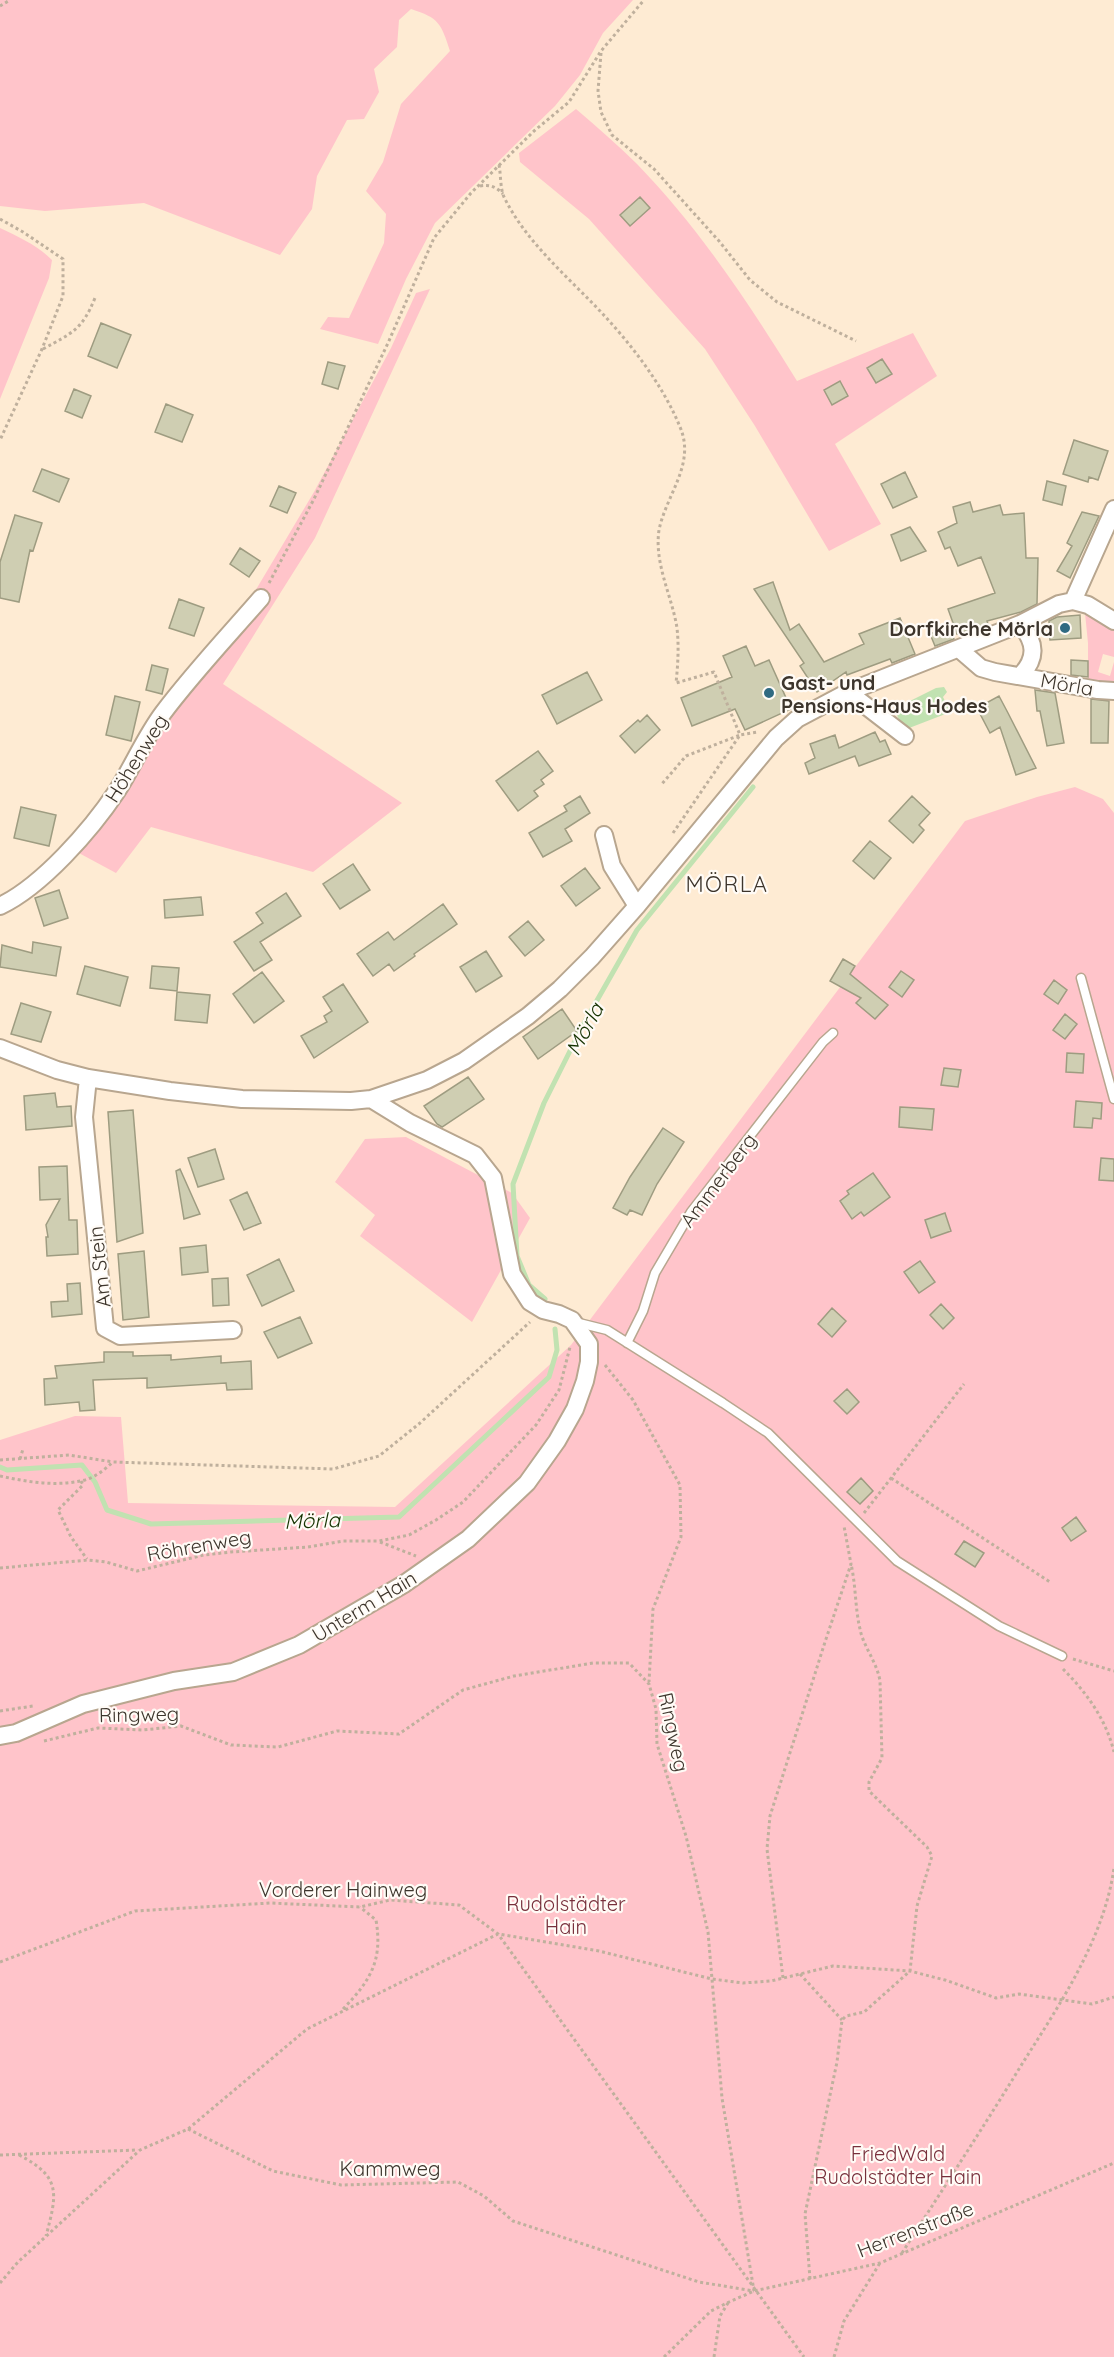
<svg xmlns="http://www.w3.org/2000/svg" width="1114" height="2357" viewBox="0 0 1114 2357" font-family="Quicksand,sans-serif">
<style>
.green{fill:#ffc4ca}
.water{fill:#c1e2b1}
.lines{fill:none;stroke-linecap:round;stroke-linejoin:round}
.stream{stroke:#c1e2b1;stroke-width:5}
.building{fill:#cfceb2;stroke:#9e9c81;stroke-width:1.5}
.lane-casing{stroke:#b8a68f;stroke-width:11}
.street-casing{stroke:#b8a68f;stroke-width:20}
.path{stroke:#bfb09d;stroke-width:3;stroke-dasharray:3 3;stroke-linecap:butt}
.lane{stroke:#fff;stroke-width:8}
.street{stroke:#fff;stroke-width:16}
.poi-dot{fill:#2f6a82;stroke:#fffbf6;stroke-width:2}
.labels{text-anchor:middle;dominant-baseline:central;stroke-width:4.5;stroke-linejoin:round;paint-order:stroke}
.poi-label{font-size:20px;font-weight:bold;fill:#3d352c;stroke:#fffbf6;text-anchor:end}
.street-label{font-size:20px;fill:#3d352c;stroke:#fffbf6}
.park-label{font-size:20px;fill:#782f3b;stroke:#fffbf6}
.water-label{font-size:21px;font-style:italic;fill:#153200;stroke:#fffbf6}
.quarter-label{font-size:22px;letter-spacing:1.5px;fill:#3d352c;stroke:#fffbf6}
</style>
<rect width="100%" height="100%" fill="#feebd3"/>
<path class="green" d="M0,0H633L603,33L580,75L555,106L435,223L406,279L378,344L320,329L328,317L349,318L384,243L386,214L366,191L383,162L401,104L450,51C441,23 439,18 411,9L399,20L397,47L374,69L379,92L364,119L347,120L317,176L312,209L280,255L144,203L45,211L0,206Z
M576,109C597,127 618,145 637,164C700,229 750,305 797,381L913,333L937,376L835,444L881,524L829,551L755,426L705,349L589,219L520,162L519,153Z
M0,228C19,237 37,245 52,260L49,278L0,399Z
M430,289L315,538L223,684L402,803L313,872L151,827L116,873L77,852L251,598L314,492L391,348L416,293Z
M1085,613L1114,628V657L1103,654L1098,672L1110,676L1114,662V682L1088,680V643Z
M1075,787L1103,799L1114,813V2357H0V1440L75,1416L121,1417L128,1503L395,1507L571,1345L965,821L1037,797Z
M406,1137L512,1193L530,1218L472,1322L360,1236L375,1215L335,1182L365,1139Z"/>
<path class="water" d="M944,687L947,692L943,697L950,711L948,713L904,730L894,709L936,688Z"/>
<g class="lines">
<path class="stream" d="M545,1299L529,1285L517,1256L513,1184L544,1103L583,1025L637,930L753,787
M0,1467L7,1470L82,1465L95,1482L107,1510L151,1524L399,1517L549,1377L557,1350L555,1329"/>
</g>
<path class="building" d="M640,197L650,208L630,226L620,215Z
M101,323L131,335L117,368L88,356Z
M882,359L892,374L876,383L867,368Z
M328,362L345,366L338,389L322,384Z
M840,381L848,396L832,405L824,390Z
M74,389L91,396L82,418L65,411Z
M166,404L193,415L182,442L155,432Z
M1074,440L1108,451L1098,480L1089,477L1088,482L1063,474Z
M42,469L69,479L59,502L33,491Z
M905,472L917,497L893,508L881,484Z
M1047,481L1066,486L1062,505L1043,500Z
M279,486L296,493L287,513L270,506Z
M970,502L973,512L1000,505L1003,515L1024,513L1026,558H1038L1037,604L1021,612L987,621L988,624L957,634L948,609L995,593L981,557L958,566L950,547L945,549L938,532L957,523L953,507Z
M1082,512L1099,516L1070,578L1057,571L1072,546L1067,543Z
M15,515L42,523L33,551L30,550L19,602L0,598V562Z
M910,527L926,551L901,561L891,535Z
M240,548L260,561L249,577L230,564Z
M773,582L790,630L799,624L824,662L864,644L859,634L900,618L915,654L892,663L890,659L847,675L846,672L817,692L800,666L804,663L754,589Z
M179,599L204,608L194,636L169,628Z
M1080,615L1081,638L1050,640L1049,621L1057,617Z
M949,626L954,639L935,646L930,634Z
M746,646L755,666L769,660L791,709L745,730L735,709L692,726L681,698L732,677L723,656Z
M1071,660L1088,661V677L1071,675Z
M152,665L168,669L162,694L146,690Z
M587,672L602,700L557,724L542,695Z
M1035,690L1055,693L1064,743L1047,746L1040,711H1037Z
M115,696L140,702L131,741L106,735Z
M999,696L1008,713L1036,768L1016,775L1000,727L990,733L977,708Z
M1091,699L1109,701L1108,743H1091Z
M647,715L660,730L635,753L620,736L638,720L640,722Z
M875,732L880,742L885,740L891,754L859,766L855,756L809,774L805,763L815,758L810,744L835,735L839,748Z
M538,751L553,771L541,780L544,784L534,791L538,796L518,811L496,781Z
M580,796L590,813L565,829L572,841L543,857L529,833L567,811L564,806Z
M912,796L930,813L919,825L924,830L913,843L889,821Z
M21,807L56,815L49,846L14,838Z
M870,841L891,858L874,879L853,861Z
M353,864L370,890L340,909L323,884Z
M585,868L600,888L576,906L561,886Z
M59,890L68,918L44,926L35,898Z
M286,893L301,916L260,942L272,960L254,971L234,942L263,923L256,913Z
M201,897L203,915L165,918L164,900Z
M443,904L457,924L414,954L415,956L394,971L389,964L373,976L357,954L388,932L394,940Z
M528,921L544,940L525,956L509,937Z
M33,942L61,947L56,976L0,967L2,945L32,953Z
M486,951L502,976L476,992L460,967Z
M843,959L855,966L850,974L888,1005L875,1019L856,1003L861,998L830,981Z
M85,966L128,977L120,1006L77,994Z
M152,966L179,968L177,991L150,988Z
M901,971L914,980L902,997L889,987Z
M262,972L284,1001L254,1023L233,994Z
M1054,980L1067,990L1058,1004L1044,994Z
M343,984L368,1022L314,1058L301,1036L327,1022L324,1016L332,1011L323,997Z
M177,992L210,995L207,1023L175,1020Z
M21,1003L51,1012L41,1042L11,1034Z
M562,1009L577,1031L538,1059L523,1037Z
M1065,1014L1077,1024L1065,1039L1053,1030Z
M1067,1053L1084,1054L1083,1073L1066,1072Z
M944,1068L961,1070L958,1087L941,1085Z
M468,1077L484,1099L442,1127L437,1124L424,1106Z
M55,1093L57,1107L71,1106L72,1126L26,1130L24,1096Z
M1076,1101L1102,1103L1101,1119L1093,1118L1092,1128L1074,1127Z
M900,1107L934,1109L932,1130L899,1127Z
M133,1110L143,1233L117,1242L108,1112Z
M663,1128L684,1142L657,1184L642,1215L630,1210L627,1215L613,1208L630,1177Z
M215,1149L224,1179L198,1187L188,1158Z
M1101,1158L1114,1159V1181L1099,1180Z
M67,1166L69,1220H77L78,1254L47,1256L46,1237H48L46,1225L60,1199L40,1200L39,1167Z
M180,1169L200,1214L184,1219L176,1171Z
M873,1173L890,1197L864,1216L861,1212L852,1219L840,1201L849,1194L847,1191Z
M247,1192L261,1223L244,1230L230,1200Z
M945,1213L951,1231L931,1238L925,1220Z
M206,1245L208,1272L182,1275L180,1248Z
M144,1251L149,1317L123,1320L118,1254Z
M279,1259L294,1291L262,1306L247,1275Z
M920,1261L935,1282L919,1293L904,1272Z
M228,1278L229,1305L213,1306L212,1279Z
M80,1283L82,1314L52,1317L51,1302L68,1301L67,1284Z
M941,1304L954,1318L943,1329L930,1315Z
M832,1308L846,1321L832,1337L818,1324Z
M300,1317L312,1343L278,1358L264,1332Z
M104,1352H133V1356L171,1355V1360L221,1356V1363L251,1361L252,1389L227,1390L226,1383L147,1388V1378L93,1380L95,1410L80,1411L79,1402L45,1405L44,1379L57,1378L55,1366L104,1362Z
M847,1389L859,1402L847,1414L834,1401Z
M861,1478L873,1491L860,1504L847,1492Z
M1076,1517L1086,1531L1071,1541L1062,1528Z
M964,1541L984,1553L975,1567L955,1554Z"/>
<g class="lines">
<g class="lane-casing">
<path id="lane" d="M1081,978L1114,1099
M575,1322L607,1330L723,1403L768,1433L897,1561L999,1626L1062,1656
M627,1343L643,1311L655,1273L691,1212L823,1042L833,1033"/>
</g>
<g class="street-casing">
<path id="street" d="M1073,601L1114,509
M1020,624C1036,642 1037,658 1021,675
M959,649L981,668L995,672L1098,690L1114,691
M848,692L905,736
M604,835L612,866L637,906
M0,906C42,886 91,830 117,791C133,766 145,737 163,713C193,673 228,636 261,598
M0,1048L57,1070L88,1078L170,1091L242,1099L351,1101L371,1099L427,1080L464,1061L528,1016L560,989L592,957L637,906L776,738L797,719L848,692L1020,624L1059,604L1073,601L1088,605L1114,621
M88,1078L84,1117L105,1328L120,1336L233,1330
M0,1736L16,1733L83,1704L174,1681L233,1672L299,1645L404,1584L468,1539L527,1483L557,1441L575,1409L585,1381L589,1362V1344L572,1320L559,1314L543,1310L530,1302L512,1274L493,1178L475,1155L410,1123L371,1099"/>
</g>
<path class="path" d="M0,6L10,0
M601,53L598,91L601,112L612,135L654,169L719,241L750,280L777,302L856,341
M499,165C501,175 500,188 504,197C526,242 566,275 600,311C631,344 663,385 680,427C696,464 666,495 659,530C654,564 672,596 677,628C679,646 678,664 676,683L714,672L740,735L686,756L661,785
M480,186C490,184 496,187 503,194
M0,219L23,232L63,259V296L42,349L0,440
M43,349C72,333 82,330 95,298
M269,583L314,499L388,343L434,238L471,193L534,131L569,102L601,51L644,0
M673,833L740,735L758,732
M605,1365L633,1400L680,1485L681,1537L653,1609L649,1682
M20,1459L23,1449
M0,1460L69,1455L113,1462
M0,1476C28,1482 56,1487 85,1480C96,1477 105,1469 113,1462L333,1469L379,1456L420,1423L530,1322
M891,1478L1050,1582
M81,1481L83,1485L58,1510L71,1537L87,1559
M864,1513L964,1384
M380,1542L416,1556
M0,1568L88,1560L106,1562L137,1571L204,1555L231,1552L308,1547L343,1541H379L409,1535L436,1520L463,1502L536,1425L559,1390L570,1347
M1073,1659L1114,1671
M1063,1669C1086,1692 1106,1719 1114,1752
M0,1711L33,1706
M44,1741L98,1728L143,1730L181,1726L231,1745L278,1747L337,1731L399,1734L463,1690L514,1676L593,1663H629L649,1684L656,1709L657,1744L686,1836L708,1932L712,1979L743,1983L771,1981L833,1966L910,1971L945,1980L996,1998L1019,1994L1092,2004L1114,1997
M0,1962L135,1911L270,1903L360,1907L390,1900L459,1905L498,1934L804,2357
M800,1974L842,2020
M783,1978L767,1849L770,1816L825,1642L851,1564L844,1526
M343,2009C370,1981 383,1961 376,1920L360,1907
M188,2129L273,2171L341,2185L458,2182L484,2196L513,2221L699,2282L754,2291
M0,2155L138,2150
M19,2155C62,2177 57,2194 46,2236
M902,2253C942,2190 983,2128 1022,2064C1060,2004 1104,1939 1114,1868
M810,2279L805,2214L837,2062L842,2020L846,2016L864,2012L910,1971L917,1906L932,1856L927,1847L869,1791V1782L882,1758L880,1681C877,1662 863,1646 860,1629C855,1608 856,1586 851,1564
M0,2283L18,2262L140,2150L188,2129L307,2029L498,1934L599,1951L712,1979L722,2098L754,2291
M664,2357L711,2311L729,2302L754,2291L880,2263L1114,2163
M714,2357L720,2316L728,2303
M834,2357L844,2321L880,2263"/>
<use href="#lane" class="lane"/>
<use href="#street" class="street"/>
</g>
<g class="poi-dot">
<circle cx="1065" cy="628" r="6"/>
<circle cx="769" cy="693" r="6"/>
</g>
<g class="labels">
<g class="poi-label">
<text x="1053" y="628">Dorfkirche Mörla</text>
<text x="781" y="682" text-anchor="start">Gast- und<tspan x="781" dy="23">Pensions-Haus Hodes</tspan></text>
</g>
<g class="street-label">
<text transform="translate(1067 684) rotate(10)">Mörla</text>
<text transform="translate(136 758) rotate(-58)">Höhenweg</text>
<text transform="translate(718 1180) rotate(-53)">Ammerberg</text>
<text transform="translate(99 1267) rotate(-96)">Am Stein</text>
<text transform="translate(199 1545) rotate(-10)">Röhrenweg</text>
<text transform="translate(364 1606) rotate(-31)">Unterm Hain</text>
<text transform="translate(139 1714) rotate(-1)">Ringweg</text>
<text transform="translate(674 1732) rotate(78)">Ringweg</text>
<text x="343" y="1889">Vorderer Hainweg</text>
<text x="390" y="2168">Kammweg</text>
<text transform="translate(915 2229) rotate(-21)">Herrenstraße</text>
</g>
<g class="park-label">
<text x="566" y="1903">Rudolstädter<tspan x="566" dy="23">Hain</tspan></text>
<text x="898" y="2153">FriedWald<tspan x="898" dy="23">Rudolstädter Hain</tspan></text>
</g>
<g class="water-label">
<text transform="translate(584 1029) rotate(-62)">Mörla</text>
<text transform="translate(312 1520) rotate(-2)">Mörla</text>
</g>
<g class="quarter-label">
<text x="727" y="884">MÖRLA</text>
</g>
</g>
</svg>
